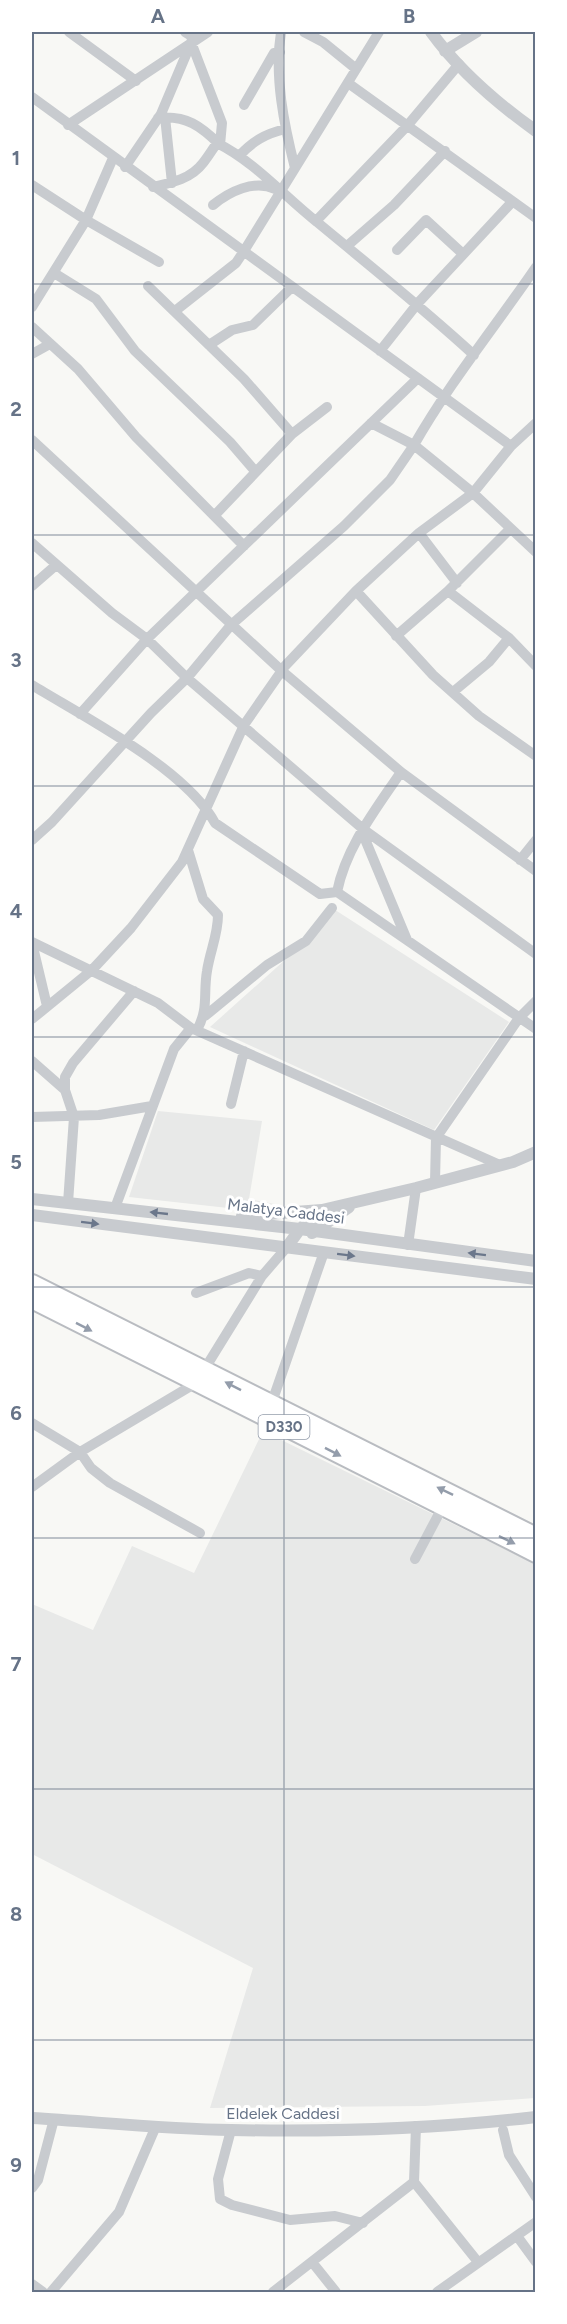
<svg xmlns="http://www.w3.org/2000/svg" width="567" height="2324" viewBox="0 0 567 2324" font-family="Figtree,sans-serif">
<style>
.built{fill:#e8e9e8}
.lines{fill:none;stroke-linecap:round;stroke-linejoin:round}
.primary-casing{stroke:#b9bcc1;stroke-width:20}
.minor{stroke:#c8cbcf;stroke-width:10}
.tertiary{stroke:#c8cbcf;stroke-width:12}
.primary{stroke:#fff;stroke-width:16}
.oneway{fill:#6b778b}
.oneway2{fill:#949dab}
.grid{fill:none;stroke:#667387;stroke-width:1.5;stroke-opacity:0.55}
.labels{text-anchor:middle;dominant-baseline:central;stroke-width:6;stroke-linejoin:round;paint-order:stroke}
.shield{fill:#fff;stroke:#949dab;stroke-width:1.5}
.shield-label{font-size:15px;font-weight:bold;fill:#667387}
.street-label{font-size:16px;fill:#667387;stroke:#fff}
.neatline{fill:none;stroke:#667387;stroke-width:2}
.grid-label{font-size:20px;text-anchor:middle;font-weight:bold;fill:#667387}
</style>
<rect width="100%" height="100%" fill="#f8f8f5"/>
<path class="built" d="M329,906L509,1022L434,1130L210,1027L286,959Z
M158,1111L262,1121L249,1199L274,1204L246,1210L129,1197Z
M263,1431L535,1564V2098L425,2106L210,2108L253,1968L32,1854V1604L93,1630L132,1546L194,1573Z"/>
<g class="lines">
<g class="primary-casing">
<path id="primary" d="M32,1283L536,1536
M32,1300L536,1554"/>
</g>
<path class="minor" d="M69,32L136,81
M185,32L196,39
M281,32C274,76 284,125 295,168
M304,32L323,42L355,68
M191,42L222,123L220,145
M348,83L536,218
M32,97L511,446
M244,105L274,53L280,52
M165,117L172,183
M158,118C186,115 201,126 220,145
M68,125L208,32
M239,156C253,141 265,134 285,129
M125,167L161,114L191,43
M32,185L86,220L159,262
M153,187C171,183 191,179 203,163C208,157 212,150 217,143C255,162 284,196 317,222C370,266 423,308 474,355
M213,205C229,192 254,179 275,189
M316,221L407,126L459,64
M347,246L394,205L445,151
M397,250L426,220L463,254
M536,267C495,327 450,382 414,445L473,493L536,552
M54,273L96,299L135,351L230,442L255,471
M148,286L244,379L292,434
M32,307L86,220L113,158
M175,311L236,263L244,251L379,32
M32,327L78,369L136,437L244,546
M209,345L232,330L253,325L292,287
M380,351L418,303L512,202
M32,354L50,344
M32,440L282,671L401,772L536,871
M215,515L292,434L327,407
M419,533L457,583
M32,543L112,613L147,639L187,678L363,829L536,954
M32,586L55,566
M356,591L433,675L479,716L536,756
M448,591L509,638L536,666
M396,636L448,591L510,529
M32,685C84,717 186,769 215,823L320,894L337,892L536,1029
M453,692L489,662L509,638
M80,714L147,639L418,378
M362,832L407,940
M32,840L52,822L151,713L187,678L231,625L344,526L390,480L414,445L371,423
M188,850L203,899L218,915C218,935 210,951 207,971C203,994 209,1008 197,1030
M520,860L536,840
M337,892C346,847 376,809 401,772
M32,942L158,1003L191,1028L500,1165
M32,943L47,1006
M205,1016L267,965L306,941L332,908
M32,1019L92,970L131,928L182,862L244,725L285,666L356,591L419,533L473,493L511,446L536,423
M32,1061L65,1090
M231,1104L244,1051
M32,1117L99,1115L152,1106
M435,1182L436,1138L519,1018L536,1001
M68,1203L74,1117L65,1090V1077L73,1063L134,991
M115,1208L174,1049L191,1028
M408,1245L416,1188
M196,1293L249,1273L262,1276
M271,1405L324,1252
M32,1423L80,1452L91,1468L110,1483L200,1533
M32,1487L80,1452L196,1383L262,1276L287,1247
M415,1559L442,1508
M416,2126L414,2182L478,2262
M231,2130L218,2179L220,2199L232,2205L290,2220L335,2216L363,2223
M503,2130L509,2155L536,2197
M32,2188L38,2180L54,2119
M517,2236L536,2262
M312,2262L336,2292
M32,2284L43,2292
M51,2292L119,2212L156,2126
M273,2292L414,2182
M437,2292L536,2222"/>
<path class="tertiary" d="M431,32C458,69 498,104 536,131
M445,51L476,32
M32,1199L300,1229L536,1261
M32,1215L536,1279
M242,1216L322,1210
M312,1233L349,1207
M287,1247L300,1229L322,1210L416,1188L513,1162L536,1152
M32,2118C98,2122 165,2129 231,2130C332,2132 435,2129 536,2117"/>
<use href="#primary" class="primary"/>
</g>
<defs><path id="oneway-solid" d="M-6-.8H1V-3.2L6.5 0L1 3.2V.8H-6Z" transform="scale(1.5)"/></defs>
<g class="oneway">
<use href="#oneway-solid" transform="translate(159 1213) rotate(-174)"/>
<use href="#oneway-solid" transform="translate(90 1223) rotate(7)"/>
<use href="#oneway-solid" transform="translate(477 1254) rotate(-173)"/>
<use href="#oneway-solid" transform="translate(346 1255) rotate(7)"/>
</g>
<g class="oneway2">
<use href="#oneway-solid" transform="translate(84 1327) rotate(27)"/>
<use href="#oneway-solid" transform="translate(233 1386) rotate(-153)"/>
<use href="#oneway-solid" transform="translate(333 1452) rotate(27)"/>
<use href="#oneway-solid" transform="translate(445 1491) rotate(-154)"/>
<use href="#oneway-solid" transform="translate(507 1540) rotate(26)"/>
</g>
<path class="grid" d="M284,32V2292M32,284H536M32,535H536M32,786H536M32,1037H536M32,1287H536M32,1538H536M32,1789H536M32,2040H536"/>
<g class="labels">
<rect class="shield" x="258.5" y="1415" width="51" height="24" rx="4.5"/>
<g class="shield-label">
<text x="284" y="1427">D330</text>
</g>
<g class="street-label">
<text transform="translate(286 1211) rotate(7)">Malatya Caddesi</text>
<text x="283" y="2113">Eldelek Caddesi</text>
</g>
</g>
<rect width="567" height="2324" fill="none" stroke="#ffffff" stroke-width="66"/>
<rect x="33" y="33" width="501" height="2258" class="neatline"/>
<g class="grid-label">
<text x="158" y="23">A</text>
<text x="409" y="23">B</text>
<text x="16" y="165">1</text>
<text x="16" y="416">2</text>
<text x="16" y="667">3</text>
<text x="16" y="918">4</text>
<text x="16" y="1169">5</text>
<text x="16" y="1420">6</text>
<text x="16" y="1671">7</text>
<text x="16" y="1921">8</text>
<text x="16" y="2172">9</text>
</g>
</svg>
